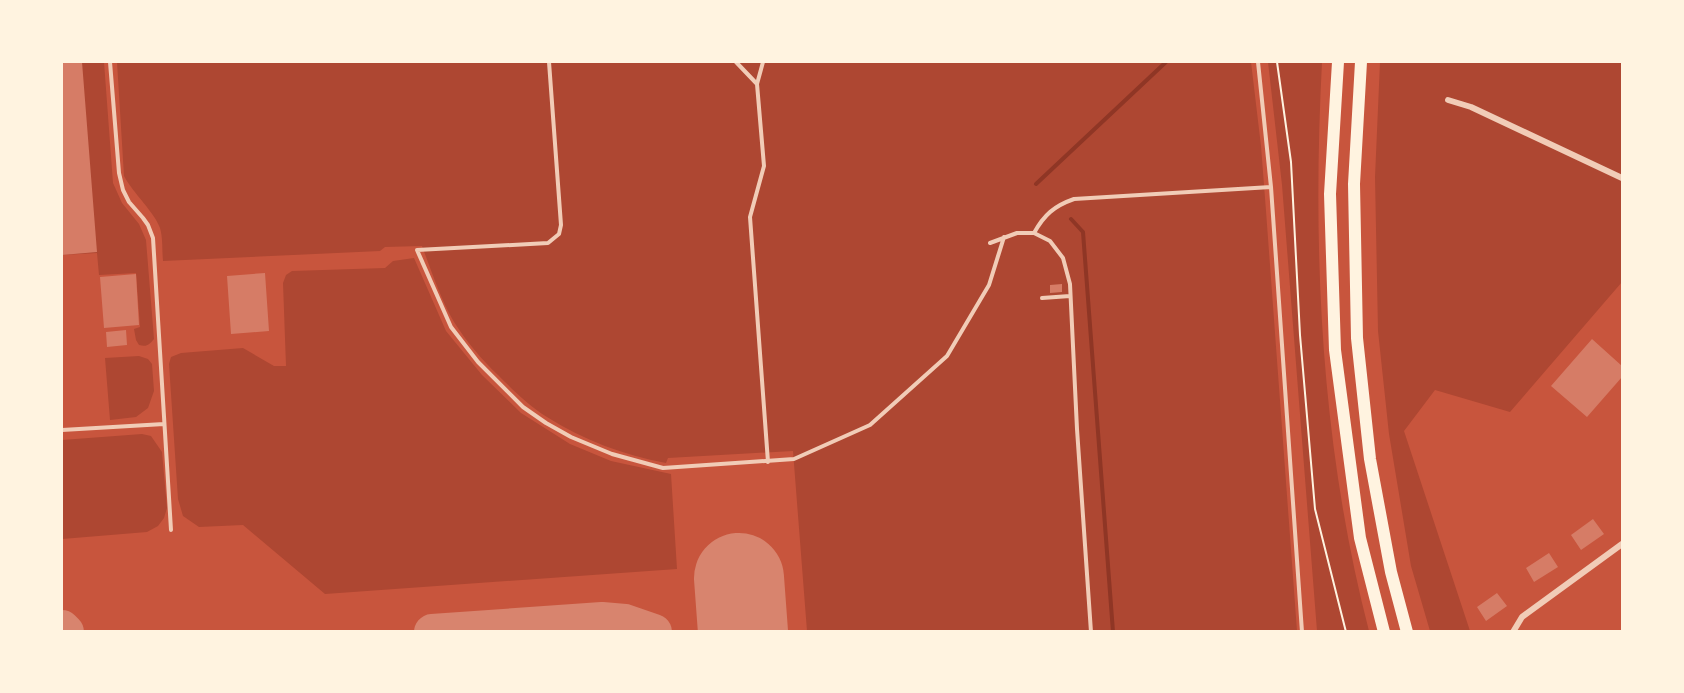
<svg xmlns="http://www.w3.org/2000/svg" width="1684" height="693" viewBox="0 0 1684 693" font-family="'Archivo Narrow',sans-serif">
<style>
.green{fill:#ae4732}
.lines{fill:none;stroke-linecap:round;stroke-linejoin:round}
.stream{stroke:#8f3625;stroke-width:4}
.taxiway{stroke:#d8846e;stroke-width:36}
.runway{stroke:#d8846e;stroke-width:90}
.building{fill:#d67c66}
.path{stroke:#fff3e0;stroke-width:2}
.service{stroke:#f1ccb7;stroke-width:4}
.minor{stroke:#f1ccb7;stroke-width:6}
.primary{stroke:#fff3e0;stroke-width:12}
</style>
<rect width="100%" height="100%" fill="#c8553d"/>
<path class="green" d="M62,62H104L113,183L122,203L139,224L146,240L154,339C149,345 147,347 139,345L136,340L134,329L140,327L136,273L99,275L97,253L62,255Z
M117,62H1251L1261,146L1266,211L1297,631H807L793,451L668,458L666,463C624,455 583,440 547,417C529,406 513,390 498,375C482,360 466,341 454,322C441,300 431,270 422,246L385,247L380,251L163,261C162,251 163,238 160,228C155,213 133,193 124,176Z
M1268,62H1322C1312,253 1321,446 1369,631H1317L1282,185Z
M1380,62H1622V282L1510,412L1435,390L1404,431L1470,631H1430L1411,566L1389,434L1378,331L1375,177Z
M414,258L446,331L482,375L521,413L570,444L611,461L671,474L677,569L325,594L243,525L199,527L183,516L178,499L169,364L171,357L181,353L243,348L274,366H286L283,283L286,275L292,271L385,268L393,261Z
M139,356L148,359L152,364L154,391L148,408L136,417L110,420L105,358Z
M142,434L151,436L162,452L167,508L164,518L158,526L147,532L62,539V440Z"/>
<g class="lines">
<path class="stream" d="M1036,184L1166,62
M1071,219L1083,232L1113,632"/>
<path class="taxiway" d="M62,628L66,632
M432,632L602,620L625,622L654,632"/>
<path class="runway" d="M739,578L743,632"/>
</g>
<path class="building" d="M62,62H82L97,252L62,255Z
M265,273L269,331L231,334L227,276Z
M136,274L139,325L104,328L100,277Z
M1062,284V292L1050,293V285Z
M126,330L127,345L107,347L106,332Z
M1592,339L1622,366V377L1587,417L1551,386Z
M1593,519L1604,534L1581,550L1571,535Z
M1549,553L1558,567L1534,582L1526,568Z
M1497,593L1507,606L1486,621L1477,607Z"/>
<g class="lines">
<path class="path" d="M1277,62L1291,162L1300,335L1315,509L1346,632"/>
<path class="service" d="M110,62L119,173L123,190L129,202L143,218L148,225L153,238L171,530
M549,62L561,225L559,234L548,243L417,250L451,327L478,362L523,407L546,423L571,437L612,454L663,468L794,459L870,425L947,356L989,285L1004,237
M736,62L757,84L764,166L750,217L768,462
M1258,62L1271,187L1302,632
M757,84L763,62
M1034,233C1044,215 1054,206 1074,199L1271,187
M990,243L1017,233H1034L1050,241L1063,258L1070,284L1077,429L1091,632
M1042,298L1070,296
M62,430L164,424"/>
<path class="minor" d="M1448,100L1471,107L1622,178
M1513,632L1522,617L1622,544"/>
<path class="primary" d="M1338,62L1330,194L1335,350L1360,538L1384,632
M1361,62L1354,184L1357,338L1370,459L1391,572L1407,632"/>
</g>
<rect width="1684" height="693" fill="none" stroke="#fff3e0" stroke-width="126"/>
</svg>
